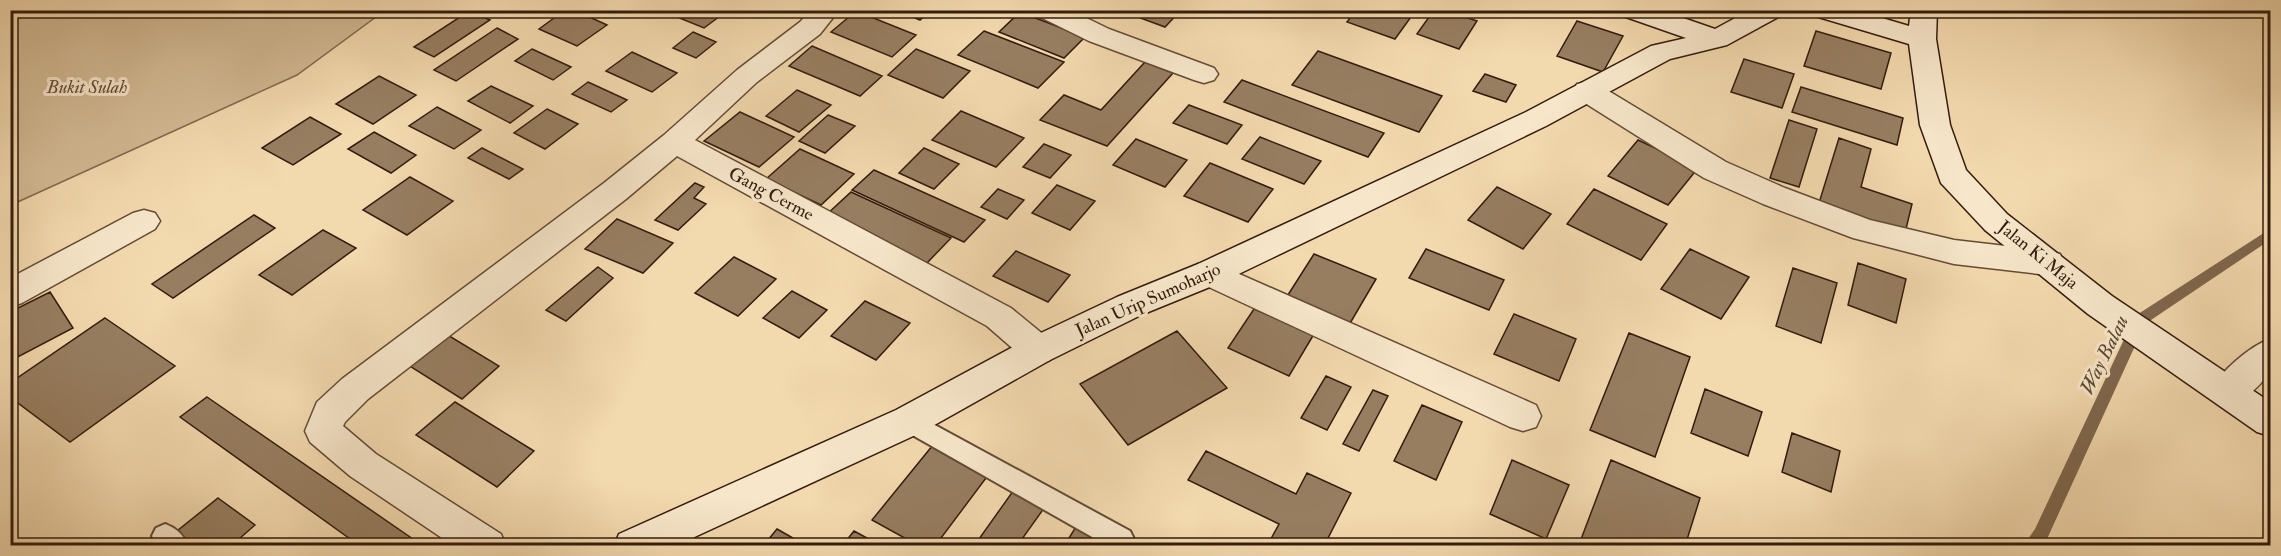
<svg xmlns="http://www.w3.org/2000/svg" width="2281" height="556" viewBox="0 0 2281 556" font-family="'IM FELL Double Pica',serif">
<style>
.green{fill:#d2b993;stroke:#826a50;stroke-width:1.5}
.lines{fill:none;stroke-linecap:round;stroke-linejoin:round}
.stream{fill:#7f674d;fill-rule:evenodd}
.building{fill:#977e61;stroke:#331c0d;stroke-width:1.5}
.service-casing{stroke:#634b35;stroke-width:4}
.minor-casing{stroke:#634b35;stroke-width:3}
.secondary-casing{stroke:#331c0d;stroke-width:3}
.service{fill:#f7e6ca;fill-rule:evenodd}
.minor{fill:#f7e6ca;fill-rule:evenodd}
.secondary{fill:#f7e6ca;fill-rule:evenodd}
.labels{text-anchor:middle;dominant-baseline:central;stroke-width:6;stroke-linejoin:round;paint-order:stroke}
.park-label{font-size:18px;font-style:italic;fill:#634b35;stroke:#f7e6ca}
.street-label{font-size:18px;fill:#331c0d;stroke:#f7e6ca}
.water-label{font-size:20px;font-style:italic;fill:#5f4832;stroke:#f7e6ca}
</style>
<rect width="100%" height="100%" fill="#f3d9ae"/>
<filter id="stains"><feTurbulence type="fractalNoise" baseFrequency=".00333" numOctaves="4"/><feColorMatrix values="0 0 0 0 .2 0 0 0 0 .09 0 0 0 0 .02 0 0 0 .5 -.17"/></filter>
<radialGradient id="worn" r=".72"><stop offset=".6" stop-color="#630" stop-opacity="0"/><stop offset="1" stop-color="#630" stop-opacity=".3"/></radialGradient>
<path class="green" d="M10,11L11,10L384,11L297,75L11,205Z"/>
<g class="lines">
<path class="stream" d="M2270,229V240L2145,324L2047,539L2041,546H2023L2035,529L2135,316Z"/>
</g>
<path class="building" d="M565,10H574L607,25L577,46L539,29Z
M685,10H719L724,13L704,28L677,17Z
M896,10H931L920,20Z
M1119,10H1181L1165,27Z
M1356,10H1416L1395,39L1347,22Z
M1434,10H1444L1477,21L1459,49L1417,34Z
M469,11L490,20L434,57L414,47Z
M856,11L916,35L892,57L831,32Z
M1020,12L1085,37L1064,58L999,32Z
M1577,21L1623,36L1603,72L1557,56Z
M497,28L518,39L456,81L434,70Z
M984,31L1064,62L1038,88L958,55Z
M1816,31L1891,53L1881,89L1804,66Z
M693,32L716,42L696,58L673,48Z
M812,46L882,76L860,96L789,66Z
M532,49L571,67L553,80L515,61Z
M916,49L970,71L943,98L888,75Z
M1318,51L1442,96L1419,132L1292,85Z
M632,52L677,73L652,92L606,71Z
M1744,59L1794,74L1782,108L1731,92Z
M1145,62L1173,73L1107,146L1040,120L1064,95L1101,110Z
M1485,74L1516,85L1506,102L1473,91Z
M379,76L416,95L373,124L336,104Z
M1242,80L1384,133L1368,157L1224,102Z
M588,82L627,100L611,112L572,94Z
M491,86L533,106L510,123L468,101Z
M1801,87L1903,118L1897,145L1792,112Z
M797,90L831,105L799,132L766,116Z
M1189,105L1242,125L1227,144L1173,123Z
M437,107L481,130L454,149L409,126Z
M547,109L578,124L545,149L514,133Z
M961,111L1024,138L996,167L932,140Z
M740,112L794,137L759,167L704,141Z
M828,115L855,126L825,153L799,141Z
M310,117L341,134L293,165L262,148Z
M1789,120L1817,129L1799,187L1770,178Z
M374,132L416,155L391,173L348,149Z
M1260,137L1321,161L1304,184L1242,159Z
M1839,138L1871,149L1861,187L1912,204L1905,233L1819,203Z
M1136,139L1187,160L1165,187L1113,165Z
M1638,140L1698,168L1668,205L1608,176Z
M1044,144L1071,155L1050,178L1023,167Z
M482,148L523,169L509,179L468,158Z
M924,148L959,164L934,189L899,173Z
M800,149L854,174L821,205L766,179Z
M1210,163L1273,189L1248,222L1184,196Z
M874,170L985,220L964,242L852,190Z
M410,177L453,201L407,235L363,210Z
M695,183L704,187L694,198L706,204L678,230L655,220Z
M1057,185L1095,201L1070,230L1032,213Z
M1497,187L1551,214L1523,249L1468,220Z
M998,189L1024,200L1007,219L981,207Z
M1594,189L1667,224L1641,260L1567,224Z
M851,192L951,238L926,264L825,216Z
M254,215L275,228L173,298L152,284Z
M617,219L673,243L643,273L585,249Z
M323,230L356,248L292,295L259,275Z
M1426,249L1504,280L1489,310L1409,278Z
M1690,249L1749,277L1721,319L1661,289Z
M1016,251L1070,275L1048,302L993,276Z
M1314,254L1376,279L1349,325L1286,298Z
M734,257L776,279L738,316L695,293Z
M1858,263L1906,279L1896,323L1848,305Z
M598,267L613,278L566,321L546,310Z
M1793,268L1837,283L1821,343L1776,326Z
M792,291L827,310L799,338L763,318Z
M50,292L73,328L10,361V312Z
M865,301L910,323L876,360L831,336Z
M1254,309L1314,334L1289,376L1228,348Z
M1514,314L1576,339L1559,381L1494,354Z
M105,318L175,366L70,442L10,397V383Z
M1177,331L1227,388L1128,445L1080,384Z
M1629,333L1690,357L1655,457L1590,430Z
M446,334L499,366L462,399L408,365Z
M1326,376L1351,387L1327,430L1301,418Z
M1705,389L1762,412L1748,456L1691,433Z
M1373,390L1388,396L1359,451L1343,444Z
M207,397L423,546H360L180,417Z
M455,402L534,451L497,487L416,435Z
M1422,405L1462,422L1436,480L1394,461Z
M1792,433L1840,451L1831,492L1782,472Z
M933,445L989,474L935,546H919L872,520Z
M1206,451L1296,494L1307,473L1351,493L1324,546H1267L1279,524L1188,480Z
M1512,460L1569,485L1546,539L1490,514Z
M1611,460L1700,498L1685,546H1588L1580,542Z
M1016,487L1047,504L1017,546H974Z
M218,498L255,525L231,546H186L172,535Z
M1079,522L1107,536L1101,546H1064Z
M777,529L807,546H763Z
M854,531L880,545L842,546Z"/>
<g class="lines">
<g class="service-casing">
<path id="service" d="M909,411L1130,531L1134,539L1131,546H1108L900,428L897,421L900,414Z
M165,524C176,528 183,534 188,546H157L152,536L156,528Z"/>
</g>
<g class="minor-casing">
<path id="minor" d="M811,10H839L820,34L757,82L695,140L1011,308L1050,340L1055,350L1050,360L1038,364L1026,360L987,326L677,156L626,199L368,399L345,422L343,426L376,454L501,534L506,546H454L350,476L310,442L305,431L317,402L342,379L604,183L664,135L737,70L800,22Z
M1034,10H1070L1109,29L1214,68L1218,74L1214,80L1204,83L1194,80L1089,41L1038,16Z
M1587,82L1597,84L1726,162L1785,188L1870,220L1954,240L2048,251L2060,254L2064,263L2060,272L2048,275L1954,264L1853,238L1763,204L1704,178L1577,98L1573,91L1577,84Z
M144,210L155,213L160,221L155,229L22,303L10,307V278L133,213Z
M1210,261L1536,405L1541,416L1536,427L1523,431L1510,427L1198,282L1194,273L1198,264Z
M2270,339V374C2253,390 2241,410 2215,401L2210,391C2220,372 2250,346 2270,339Z"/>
</g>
<g class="secondary-casing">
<path id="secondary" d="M1619,10H1660L1715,29L1750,10H1784L1780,16L1727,45L1670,59L1546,126L1222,282L1141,315L1050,360L922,432L675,546H614L619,534L896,410L1026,340L1117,297L1198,264L1526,112L1651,46L1686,38L1623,16Z
M1811,10H1855L1909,26L1911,10H1937L1936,39L1950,125L1966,170L2007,214L2112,296L2270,402V436L2257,432L2088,314L1985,230L1941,183L1920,125L1909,44L1815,16Z"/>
</g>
<use href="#service" class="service"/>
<use href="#minor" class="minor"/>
<use href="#secondary" class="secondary"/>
</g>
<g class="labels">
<g class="park-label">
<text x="87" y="87">Bukit Sulah</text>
</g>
<g class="street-label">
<text transform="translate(771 194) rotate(28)">Gang Cerme</text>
<text transform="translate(2038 255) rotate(39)">Jalan Ki Maja</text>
<text transform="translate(1148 300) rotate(-24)">Jalan Urip Sumoharjo</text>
</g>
<g class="water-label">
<text transform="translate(2104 355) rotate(-64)">Way Balau</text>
</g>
</g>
<rect width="2281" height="556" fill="none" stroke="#f3d9ae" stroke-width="36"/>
<rect x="12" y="12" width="2257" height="532" fill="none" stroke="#331c0d" stroke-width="3"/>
<rect x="18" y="18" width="2245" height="520" fill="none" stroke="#331c0d" stroke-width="1.5"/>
<rect width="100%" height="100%" filter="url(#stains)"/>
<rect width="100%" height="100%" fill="url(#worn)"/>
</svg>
